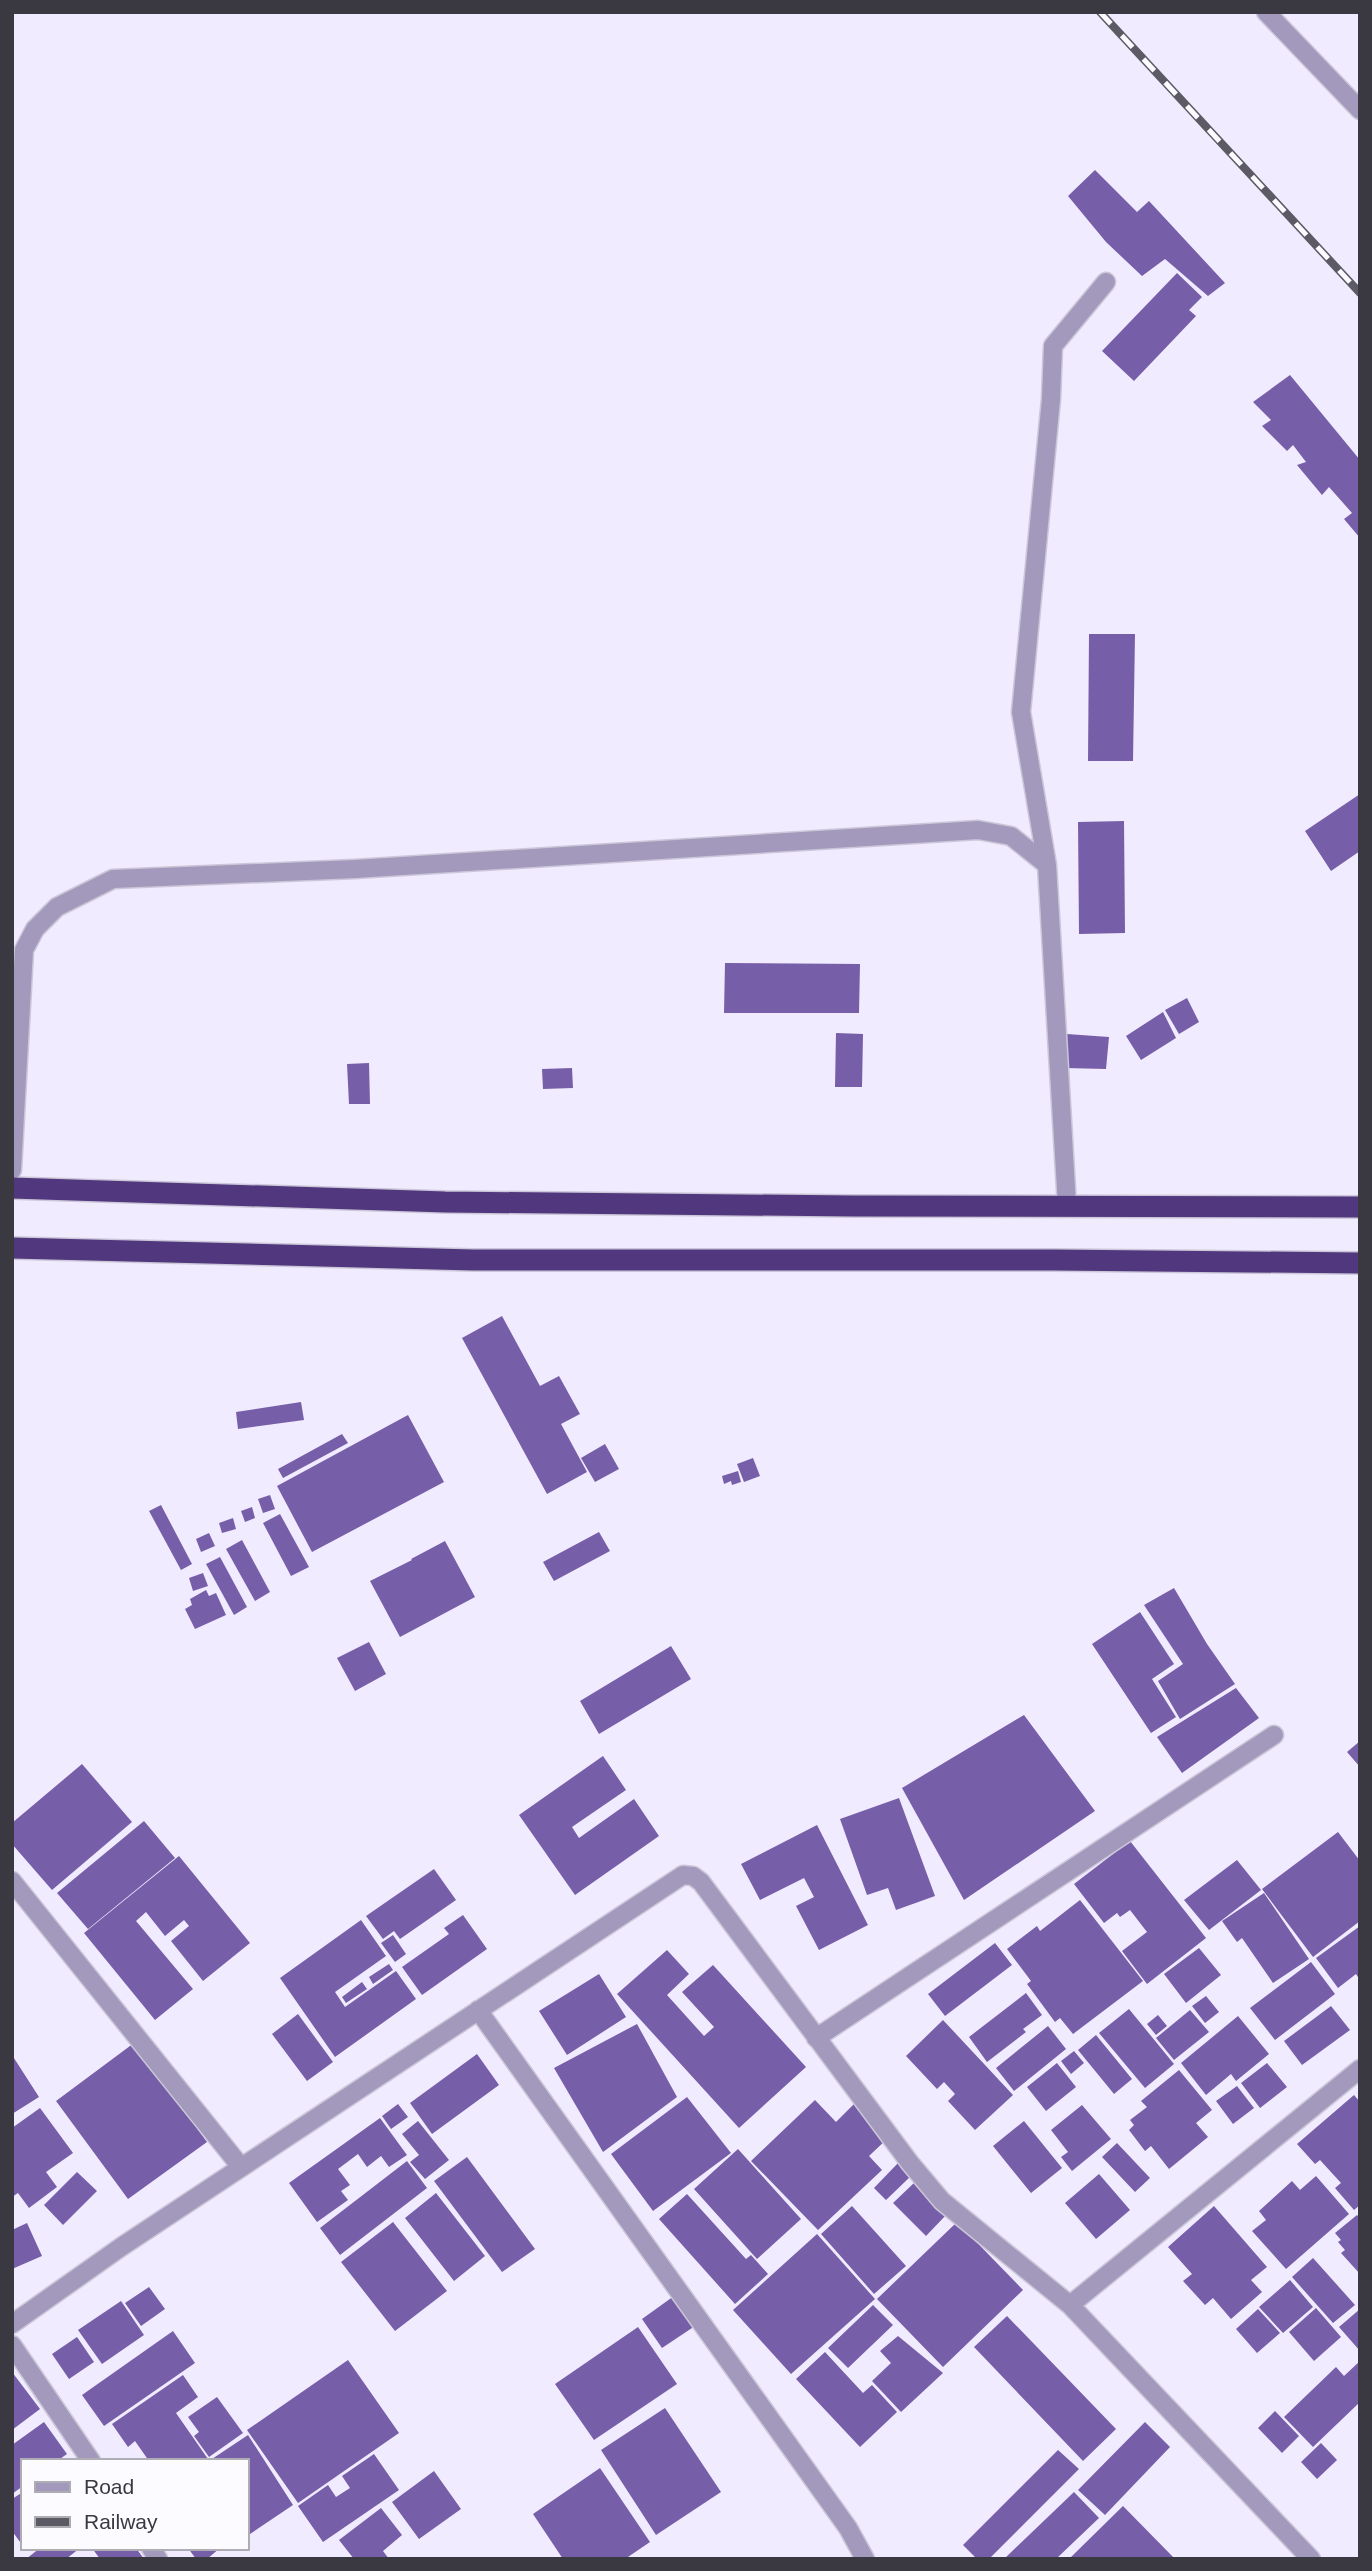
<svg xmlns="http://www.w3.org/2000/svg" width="1372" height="2571" viewBox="0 0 1372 2571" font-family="Arial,sans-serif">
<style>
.building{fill:#775ea8}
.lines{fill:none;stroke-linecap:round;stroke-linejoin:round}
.lane-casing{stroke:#ccc7d8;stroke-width:21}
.street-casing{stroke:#ccc7d8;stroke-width:21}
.highway-casing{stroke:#ccc7d8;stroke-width:24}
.lane{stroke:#a399bc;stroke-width:18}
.street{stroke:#a399bc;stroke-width:18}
.highway{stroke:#51377e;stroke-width:21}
.rail-casing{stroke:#5c5a64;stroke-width:8}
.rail{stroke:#fcfbff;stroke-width:5;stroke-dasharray:16;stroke-linecap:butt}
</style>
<rect width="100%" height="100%" fill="#f0ebfe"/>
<path class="building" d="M1095,170L1137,212L1149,201L1225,283L1208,296L1165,259L1142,276L1106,242L1068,196Z
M1177,273L1202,297L1189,310L1196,316L1134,381L1102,351Z
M1290,375L1360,460V538L1344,519L1352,513L1329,487L1322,495L1297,465L1306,462L1293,445L1287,451L1262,426L1271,420L1253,402Z
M1089,634H1135L1133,761H1088Z
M1360,794V851L1331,871L1305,831Z
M1124,821L1125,933L1079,934L1078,822Z
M725,963L860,964L859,1013H724Z
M1187,998L1199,1022L1179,1034L1165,1010Z
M1163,1012L1176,1038L1141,1060L1126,1036Z
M836,1033L863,1034L862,1087H835Z
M1067,1034L1109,1037L1106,1069L1064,1068Z
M369,1063L370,1104H349L347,1064Z
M572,1068L573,1088L543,1089L542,1069Z
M502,1316L540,1386L559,1376L580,1414L561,1424L587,1472L547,1494L462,1338Z
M301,1402L304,1420L238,1429L236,1412Z
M408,1415L444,1482L312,1552L277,1486Z
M342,1434L348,1443L283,1478L278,1469Z
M605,1444L619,1469L595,1482L581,1458Z
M753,1458L760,1476L744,1482L737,1464Z
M738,1471L741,1482L732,1485L731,1481L724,1484L722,1476Z
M270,1495L275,1509L263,1513L258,1499Z
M161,1505L192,1564L181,1570L149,1511Z
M252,1507L255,1518L245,1522L241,1511Z
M280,1514L309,1567L291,1576L263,1523Z
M233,1518L236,1529L222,1533L219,1523Z
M599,1532L610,1551L554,1581L543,1562Z
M209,1533L215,1546L201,1552L196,1539Z
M242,1540L270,1592L255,1601L226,1549Z
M445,1541L475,1597L400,1637L370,1581L412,1560L411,1559Z
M220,1557L247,1607L234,1615L206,1564Z
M203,1573L208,1586L193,1591L189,1578Z
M1174,1588L1207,1644L1235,1684L1180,1719L1158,1681L1183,1664L1144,1605Z
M206,1590L209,1596L216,1593L226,1615L195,1629L185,1609L192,1605L190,1599Z
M1140,1612L1174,1664L1152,1679L1176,1717L1151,1733L1092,1644Z
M369,1642L386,1674L355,1691L337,1658Z
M671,1646L691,1679L599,1734L580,1701Z
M1236,1688L1259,1718L1182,1773L1157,1737Z
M1024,1715L1095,1811L964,1900L902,1788Z
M1360,1741V1767L1347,1752Z
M603,1756L626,1790L572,1827L579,1838L634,1799L659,1836L575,1895L519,1815Z
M82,1764L132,1822L52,1890L12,1844V1823Z
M899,1798L935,1896L896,1910L888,1888L867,1895L840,1819Z
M144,1821L175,1858L88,1929L57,1893Z
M817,1825L868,1925L819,1950L796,1906L814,1897L804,1878L760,1900L741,1864Z
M1338,1832L1360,1861V1921L1313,1957L1262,1889Z
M1130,1841L1206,1938L1147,1984L1122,1951L1147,1932L1130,1910L1120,1917L1117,1913L1104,1923L1074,1884Z
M179,1856L250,1943L203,1981L171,1941L189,1926L184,1920L165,1936L146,1912L136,1921L193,1989L155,2020L84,1933Z
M1237,1860L1261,1890L1209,1930L1184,1900Z
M434,1869L456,1900L400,1939L394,1931L383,1939L366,1916Z
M1264,1893L1309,1959L1273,1983L1242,1938L1237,1942L1222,1921Z
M1080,1900L1143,1981L1073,2034L1060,2018L1055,2022L1027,1984L1031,1981L1007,1949L1037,1926L1040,1931Z
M463,1915L487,1949L422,1995L402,1967L449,1934L444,1928Z
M361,1920L386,1956L335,1992L345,2007L396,1971L416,1999L335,2057L280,1978Z
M1360,1926V1980L1356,1974L1338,1988L1316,1958Z
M393,1935L406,1954L395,1962L381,1943Z
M995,1943L1012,1965L945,2016L928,1994Z
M1199,1948L1221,1975L1186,2003L1164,1974Z
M667,1950L689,1974L667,1995L704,2036L714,2027L682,1992L713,1965L806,2067L739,2128L617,1994Z
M1311,1962L1335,1994L1275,2040L1250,2008Z
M389,1964L393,1970L373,1984L369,1977Z
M599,1974L626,2017L567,2055L539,2011Z
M362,1982L367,1989L346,2003L342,1997Z
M1026,1993L1042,2015L1023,2029L1026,2032L987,2062L969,2037Z
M1206,1996L1219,2012L1205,2023L1192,2006Z
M1331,2006L1350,2030L1302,2065L1284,2041Z
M1129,2009L1174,2064L1145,2088L1099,2033Z
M1190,2010L1209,2032L1174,2060L1156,2038Z
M298,2014L333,2062L307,2081L272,2034Z
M1158,2015L1167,2026L1156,2035L1147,2024Z
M1238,2016L1269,2054L1236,2081L1231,2074L1206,2095L1181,2063Z
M943,2020L1013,2095L975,2130L948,2101L955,2094L944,2082L937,2089L906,2056Z
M637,2024L677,2097L603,2152L554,2068Z
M1048,2026L1066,2049L1014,2091L996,2068Z
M1096,2035L1132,2079L1114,2094L1078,2050Z
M134,2043L207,2142L128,2199L56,2101Z
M1074,2051L1084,2063L1071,2074L1061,2061Z
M477,2054L499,2085L432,2134L410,2103Z
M12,2055L39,2097L12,2114Z
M1057,2063L1076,2087L1046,2111L1027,2087Z
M1267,2063L1287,2087L1260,2108L1241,2083Z
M1179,2070L1212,2110L1196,2123L1208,2137L1169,2169L1151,2146L1145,2151L1129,2130L1134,2125L1130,2120L1147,2107L1141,2101Z
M1237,2086L1254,2108L1233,2124L1216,2101Z
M1354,2095L1360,2102V2205L1354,2210L1335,2188L1341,2183L1320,2160L1315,2164L1297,2144Z
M687,2097L731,2153L653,2211L611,2154Z
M815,2100L836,2122L854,2104L887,2139L869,2156L882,2170L818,2230L751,2161Z
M398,2104L408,2117L391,2129L382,2116Z
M1082,2105L1111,2139L1072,2171L1061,2157L1068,2152L1051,2130Z
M40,2108L73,2153L46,2172L57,2187L29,2208L18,2193L12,2197V2128Z
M380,2118L407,2155L389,2167L381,2156L367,2167L358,2154L338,2169L350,2185L341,2191L348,2200L317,2222L289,2183Z
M418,2121L449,2160L425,2179L410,2162L419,2155L402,2134Z
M1024,2121L1062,2168L1031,2193L993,2146Z
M1117,2143L1150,2178L1135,2192L1102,2157Z
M738,2149L801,2219L757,2259L694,2189Z
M467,2157L535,2249L502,2272L434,2181Z
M407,2161L427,2188L340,2255L320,2228Z
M899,2162L912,2175L886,2200L874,2188Z
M77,2172L97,2191L63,2225L44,2205Z
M1099,2174L1130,2210L1096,2239L1065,2203Z
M1316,2176L1349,2214L1286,2269L1252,2231L1266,2220L1259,2211L1292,2181L1300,2190Z
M915,2182L947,2214L926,2236L893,2203Z
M436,2193L485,2256L454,2281L405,2218Z
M687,2194L746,2259L751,2255L768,2274L735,2304L659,2219Z
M852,2206L906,2266L874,2294L821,2234Z
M1214,2206L1267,2267L1251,2280L1262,2292L1231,2319L1213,2298L1205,2305L1183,2281L1192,2274L1168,2247Z
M1357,2215L1360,2218V2274L1341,2253L1345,2250L1338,2242L1341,2240L1335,2233Z
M393,2222L447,2291L395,2331L341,2262Z
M957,2222L1023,2290L943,2367L877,2299Z
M27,2223L42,2256L12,2269V2230Z
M817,2234L875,2299L791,2374L733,2310Z
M1313,2258L1355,2305L1333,2323L1292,2277Z
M1290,2280L1313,2307L1283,2333L1259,2307Z
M149,2287L165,2309L141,2326L125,2303Z
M674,2296L695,2326L662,2348L642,2319Z
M121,2301L144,2335L102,2364L78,2330Z
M873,2305L893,2325L848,2368L828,2348Z
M1316,2308L1341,2337L1314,2361L1289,2332Z
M1258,2309L1280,2333L1257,2353L1236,2329Z
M1360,2309V2351L1339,2327Z
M1007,2316L1116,2429L1083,2461L974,2347Z
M638,2327L677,2384L594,2440L555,2384Z
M173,2331L195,2363L104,2426L82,2395Z
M898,2336L943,2373L901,2412L872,2381L891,2363L880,2351Z
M77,2337L94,2362L69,2379L52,2354Z
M825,2352L863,2393L872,2385L897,2412L860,2447L796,2379Z
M348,2360L399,2433L298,2503L247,2430Z
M1360,2361V2402L1313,2447L1284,2417L1336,2367L1344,2376Z
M12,2372L40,2409L12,2430Z
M183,2375L198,2397L176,2413L208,2459L149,2461L135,2441L128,2447L112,2424Z
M217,2397L243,2433L209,2457L194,2436L199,2432L188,2417Z
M665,2408L721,2492L656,2535L601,2450Z
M1275,2411L1299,2436L1282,2453L1258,2428Z
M44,2422L67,2454L57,2461H23V2486L12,2494V2445Z
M1145,2422L1170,2447L1105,2515L1078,2490Z
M248,2435L293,2505L247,2536V2461H209Z
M1321,2443L1337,2460L1317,2479L1301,2462Z
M1058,2450L1079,2469L989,2559H977L963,2545Z
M374,2454L399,2490L323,2542L298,2506L328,2485L336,2497L350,2488L342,2476Z
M600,2468L650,2542L625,2559H563L533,2514Z
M434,2471L461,2509L419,2539L392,2502Z
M23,2492V2546L12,2531V2499Z
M1074,2492L1099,2518L1056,2559H1004Z
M1123,2506L1175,2559H1069Z
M381,2508L402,2535L383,2551L389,2559H354L339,2540Z
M40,2548H80L66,2559H26Z
M92,2548H136L144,2559H100Z
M188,2548H220L207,2559H196Z"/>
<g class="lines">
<g class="lane-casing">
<path id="lane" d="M12,1170L24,950L35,929L57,907L113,879L355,869L978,830L1011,836L1047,865
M1067,1206L1047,865L1021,712L1051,399L1053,346L1106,282"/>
</g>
<g class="street-casing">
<path id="street" d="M1266,12L1360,110
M12,1881L241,2167
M478,2010L848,2528L865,2559
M816,2038L1274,1735
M1070,2305L1360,2069
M12,2324L121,2247L683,1875L693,1876L701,1882L910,2163L942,2201L1070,2305L1311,2559
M12,2345L91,2461
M151,2548L158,2559"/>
</g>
<g class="highway-casing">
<path id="highway" d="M12,1188L445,1202L853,1206L1360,1207
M12,1248L473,1260H1054L1360,1263"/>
</g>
<use href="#lane" class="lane"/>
<use href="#street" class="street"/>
<use href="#highway" class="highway"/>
<g class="rail-casing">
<path id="rail" d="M1100,12L1360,293"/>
</g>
<use href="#rail" class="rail"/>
</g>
<rect width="1372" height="2571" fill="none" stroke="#3a3840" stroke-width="28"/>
<rect x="21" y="2459" width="228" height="91" fill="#fcfbff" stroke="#aeadb3" stroke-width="2"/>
<rect x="35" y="2482" width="35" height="10" fill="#a399bc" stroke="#aeadb3" stroke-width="2"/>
<text x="84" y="2494" font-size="21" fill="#3a3840">Road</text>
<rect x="35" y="2517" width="35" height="10" fill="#5c5a64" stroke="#aeadb3" stroke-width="2"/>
<text x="84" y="2529" font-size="21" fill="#3a3840">Railway</text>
</svg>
